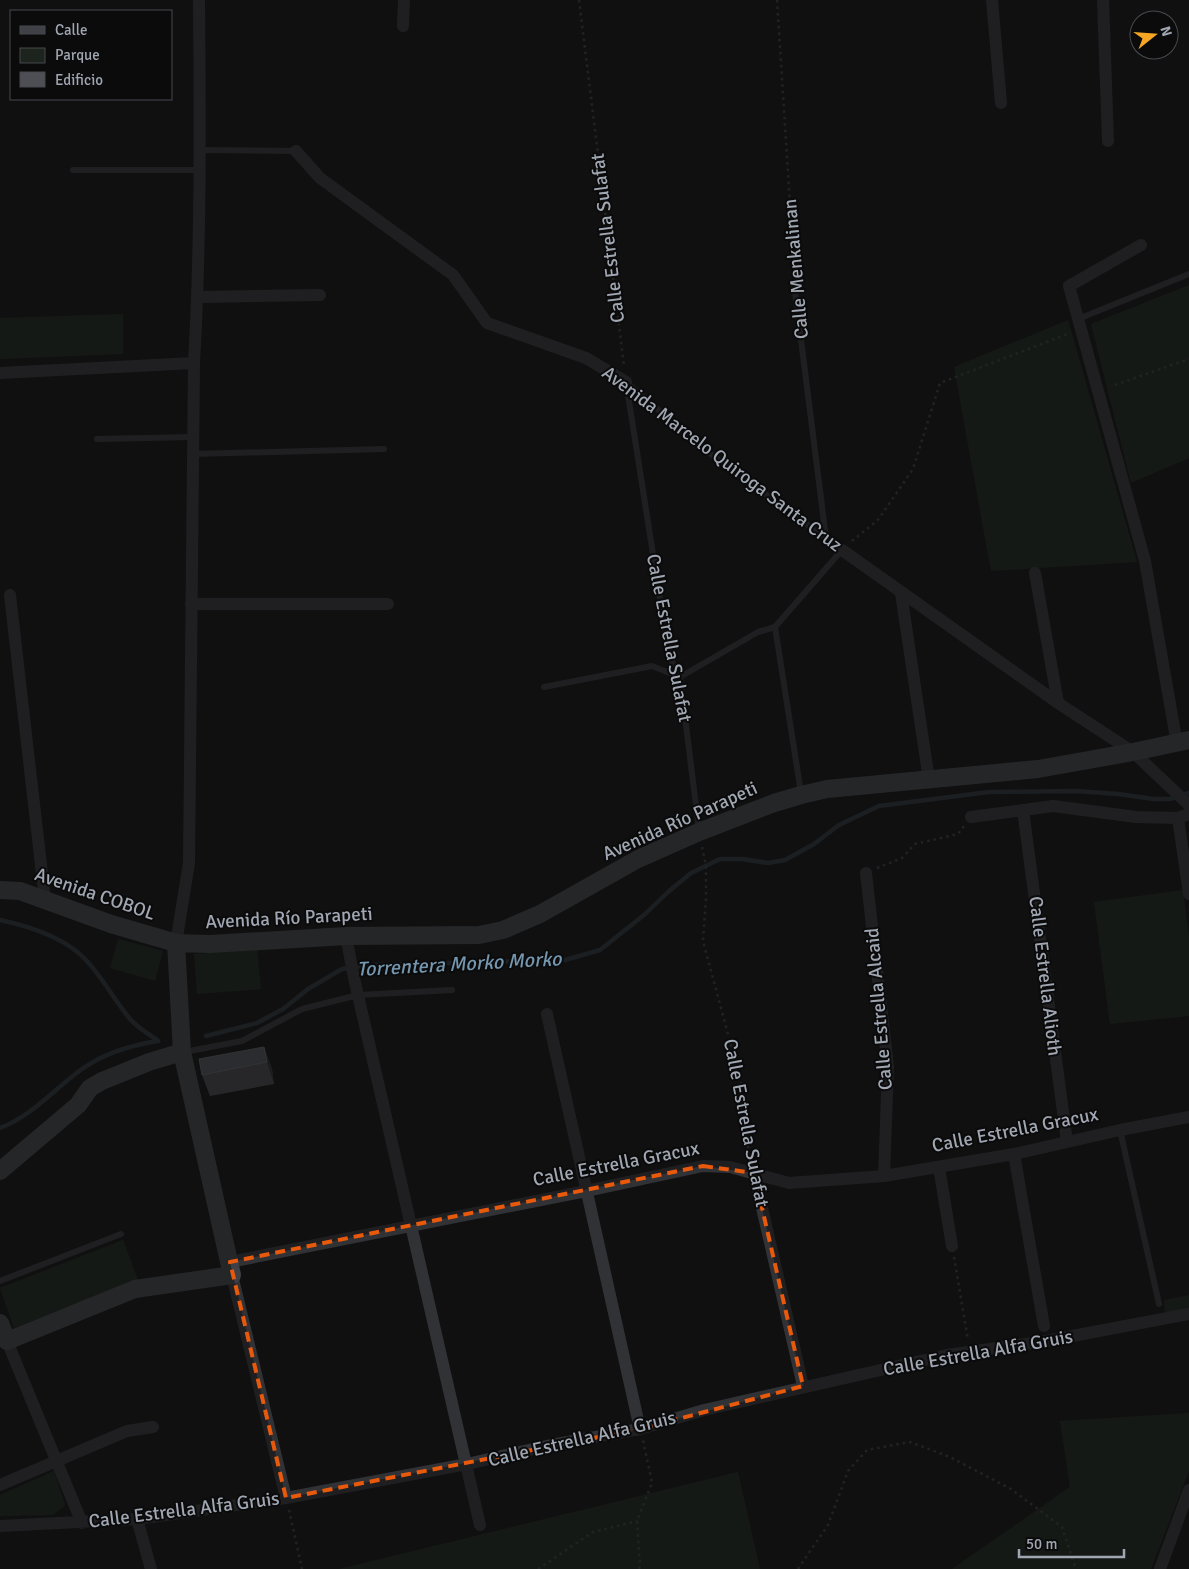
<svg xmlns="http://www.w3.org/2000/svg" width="1189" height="1569" viewBox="0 0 1189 1569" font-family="Signika,sans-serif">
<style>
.green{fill:#1c241d}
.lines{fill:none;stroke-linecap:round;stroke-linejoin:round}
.stream{stroke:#283137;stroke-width:4.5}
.path{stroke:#37393d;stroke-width:2.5;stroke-dasharray:2.5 4;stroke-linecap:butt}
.lane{stroke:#313236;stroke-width:6}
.street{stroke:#313236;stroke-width:12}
.secondary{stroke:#3f4146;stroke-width:18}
.wall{fill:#434449}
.shaded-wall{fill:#2a2b2e}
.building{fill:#4d4f54;stroke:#5a5d63}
.marked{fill:none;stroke:#e8590c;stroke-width:4;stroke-dasharray:10 6;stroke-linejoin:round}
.labels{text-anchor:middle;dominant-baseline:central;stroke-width:4;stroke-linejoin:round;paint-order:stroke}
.street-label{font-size:19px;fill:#a0a7b2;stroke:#0b0b0c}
.water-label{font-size:20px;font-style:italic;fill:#7597af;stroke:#0b0b0c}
</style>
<rect width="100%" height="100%" fill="#101011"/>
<path class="green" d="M1189,285V458L1131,483L1091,324Z
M123,314V354L0,359V318Z
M1068,320L1137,562L991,571L954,367Z
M1183,890L1189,937V1016L1110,1024L1094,902Z
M118,939L163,951L155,981L110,968Z
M257,949L261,989L197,994L194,954Z
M123,1240L138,1280L14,1328L0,1288Z
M1189,1295V1311L1165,1316L1164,1300Z
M1189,1413V1471L1151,1569H952L1070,1487L1060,1421Z
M54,1471L65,1505L53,1515L0,1516V1495Z
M738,1472L760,1569H339Z"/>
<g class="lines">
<path class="stream" d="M0,920C28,926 63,937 84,958C102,976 114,1000 130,1019C138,1028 149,1034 158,1041
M206,1036L257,1023L283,1009L308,989L342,969L367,965L565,960L600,950L644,915L668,892L691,873L720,859H742L768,863L785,860L814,844L839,825L879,806L989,792L1076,791L1118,794L1154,799H1170L1189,793
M0,1128C32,1116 54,1089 82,1069C103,1054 132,1045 158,1041"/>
<path class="path" d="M579,0L624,366
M777,0L795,283
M1115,385L1189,359
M852,541L878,520L913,469L940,383L1070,333
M702,847L706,866V899L703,941L743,1090L741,1119L751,1159
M877,868L902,858L915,844L958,834L964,826
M954,1257L968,1340
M289,1510L302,1569
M538,1569L593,1532L637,1521
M639,1569L640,1566L637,1521L652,1483L643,1440
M798,1569L828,1525L848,1471L867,1450L910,1442L950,1457L1011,1489L1062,1527L1076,1569"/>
<path class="lane" d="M200,150L296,151
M73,170H200
M795,292L826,538
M1078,319L1189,274
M626,382L704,449L842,550L775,627L758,632L680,677
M626,382L669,656L680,677L699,830
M97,439L193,437
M193,454L384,449
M775,627L801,793
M544,687L652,666L680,677
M184,1052L242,1041L302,1009L358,995L452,990
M1120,1130L1159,1304
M0,1281L121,1234"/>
<path class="street" d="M992,0L1001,103
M1103,0L1108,141
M403,26L404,0
M296,151L320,178L453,275L487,323L586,358L626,382
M1141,245L1069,286L1145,561L1177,744
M198,297L320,295
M0,373L194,363
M842,550L1058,703L1133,752L1189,805
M1035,573L1058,703
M901,593L929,780
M10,595L45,900
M191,604H388
M1023,810L1067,1142
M971,817L1053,806L1136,817L1178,818L1189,814
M1178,818L1189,894
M866,873L888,1067L884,1176
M346,936L354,978L480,1525
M176,943L189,863L194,363C201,242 200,121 199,0
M547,1014L640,1429
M1014,1154L1044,1326
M939,1167L952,1246
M754,1173L803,1386
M230,1262L586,1191L703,1166L730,1167L789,1183L884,1176L1014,1154L1120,1130L1189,1117
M232,1275L286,1498
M7,1341L82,1523
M0,1485L127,1431L153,1427
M137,1519L151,1569
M0,1526L137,1519L286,1498L467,1464L551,1445L640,1429L704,1410L947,1355L1046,1341L1189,1314
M1160,1569L1189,1490"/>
<path class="secondary" d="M0,890L20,891L111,924L176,943L210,944L346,936L479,935L503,930L540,914L638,859L699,832L774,803L801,795L827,789L1038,769L1133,752L1189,740
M0,1171L78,1105L90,1088L102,1081L149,1062L182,1052
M0,1323L7,1341L135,1289L232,1275L182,1052L176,943"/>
</g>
<path class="wall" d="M264,1047L272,1069L274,1084L210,1096L202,1075Z"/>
<path class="shaded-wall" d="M264,1047L272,1069L274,1084L267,1062Z"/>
<path class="building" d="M264,1047L267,1062L202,1075L199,1059Z"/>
<path d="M0 0H1189V1569H0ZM703,1166L754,1173L803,1386L640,1429L286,1498L230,1262Z" fill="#101011" fill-opacity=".55" fill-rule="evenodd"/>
<path class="marked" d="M703,1166L754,1173L803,1386L640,1429L286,1498L230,1262Z"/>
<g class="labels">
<g class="street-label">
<text transform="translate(608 238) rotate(-97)">Calle Estrella Sulafat</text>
<text transform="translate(796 269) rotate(-95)">Calle Menkalinan</text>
<text transform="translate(722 459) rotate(37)">Avenida Marcelo Quiroga Santa Cruz</text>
<text transform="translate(669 638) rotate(79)">Calle Estrella Sulafat</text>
<text transform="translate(680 821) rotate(-24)">Avenida Río Parapeti</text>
<text transform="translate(95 894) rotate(19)">Avenida COBOL</text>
<text transform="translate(289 918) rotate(-3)">Avenida Río Parapeti</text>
<text transform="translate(1045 976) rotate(83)">Calle Estrella Alioth</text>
<text transform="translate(879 1009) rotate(-95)">Calle Estrella Alcaid</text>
<text transform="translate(746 1123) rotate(79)">Calle Estrella Sulafat</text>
<text transform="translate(1015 1130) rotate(-11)">Calle Estrella Gracux</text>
<text transform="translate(616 1164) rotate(-11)">Calle Estrella Gracux</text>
<text transform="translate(978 1353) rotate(-10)">Calle Estrella Alfa Gruis</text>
<text transform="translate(582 1439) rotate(-13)">Calle Estrella Alfa Gruis</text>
<text transform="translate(184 1510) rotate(-7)">Calle Estrella Alfa Gruis</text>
</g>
<g class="water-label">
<text transform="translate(459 964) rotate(-3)">Torrentera Morko Morko</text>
</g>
</g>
<rect x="10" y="10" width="162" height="90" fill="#0b0b0c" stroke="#47494e"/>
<rect x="20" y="26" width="25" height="8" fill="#3f4146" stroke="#47494e"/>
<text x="55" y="35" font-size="15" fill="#a0a7b2">Calle</text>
<rect x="20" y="48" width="25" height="15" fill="#1c241d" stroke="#47494e"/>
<text x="55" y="60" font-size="15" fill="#a0a7b2">Parque</text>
<rect x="20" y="72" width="25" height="15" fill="#4d4f54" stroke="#47494e"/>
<text x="55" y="85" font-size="15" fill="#a0a7b2">Edificio</text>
<g transform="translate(1154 35) rotate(73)"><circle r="24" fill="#0b0b0c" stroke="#47494e"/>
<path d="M0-4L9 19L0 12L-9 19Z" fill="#f6a623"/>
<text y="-8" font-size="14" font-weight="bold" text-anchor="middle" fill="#a0a7b2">N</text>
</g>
<path d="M1019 1549v8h105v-8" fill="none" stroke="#a0a7b2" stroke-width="2.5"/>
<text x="1026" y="1549" font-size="15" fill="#a0a7b2" stroke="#0b0b0c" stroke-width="4" paint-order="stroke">50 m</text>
</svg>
